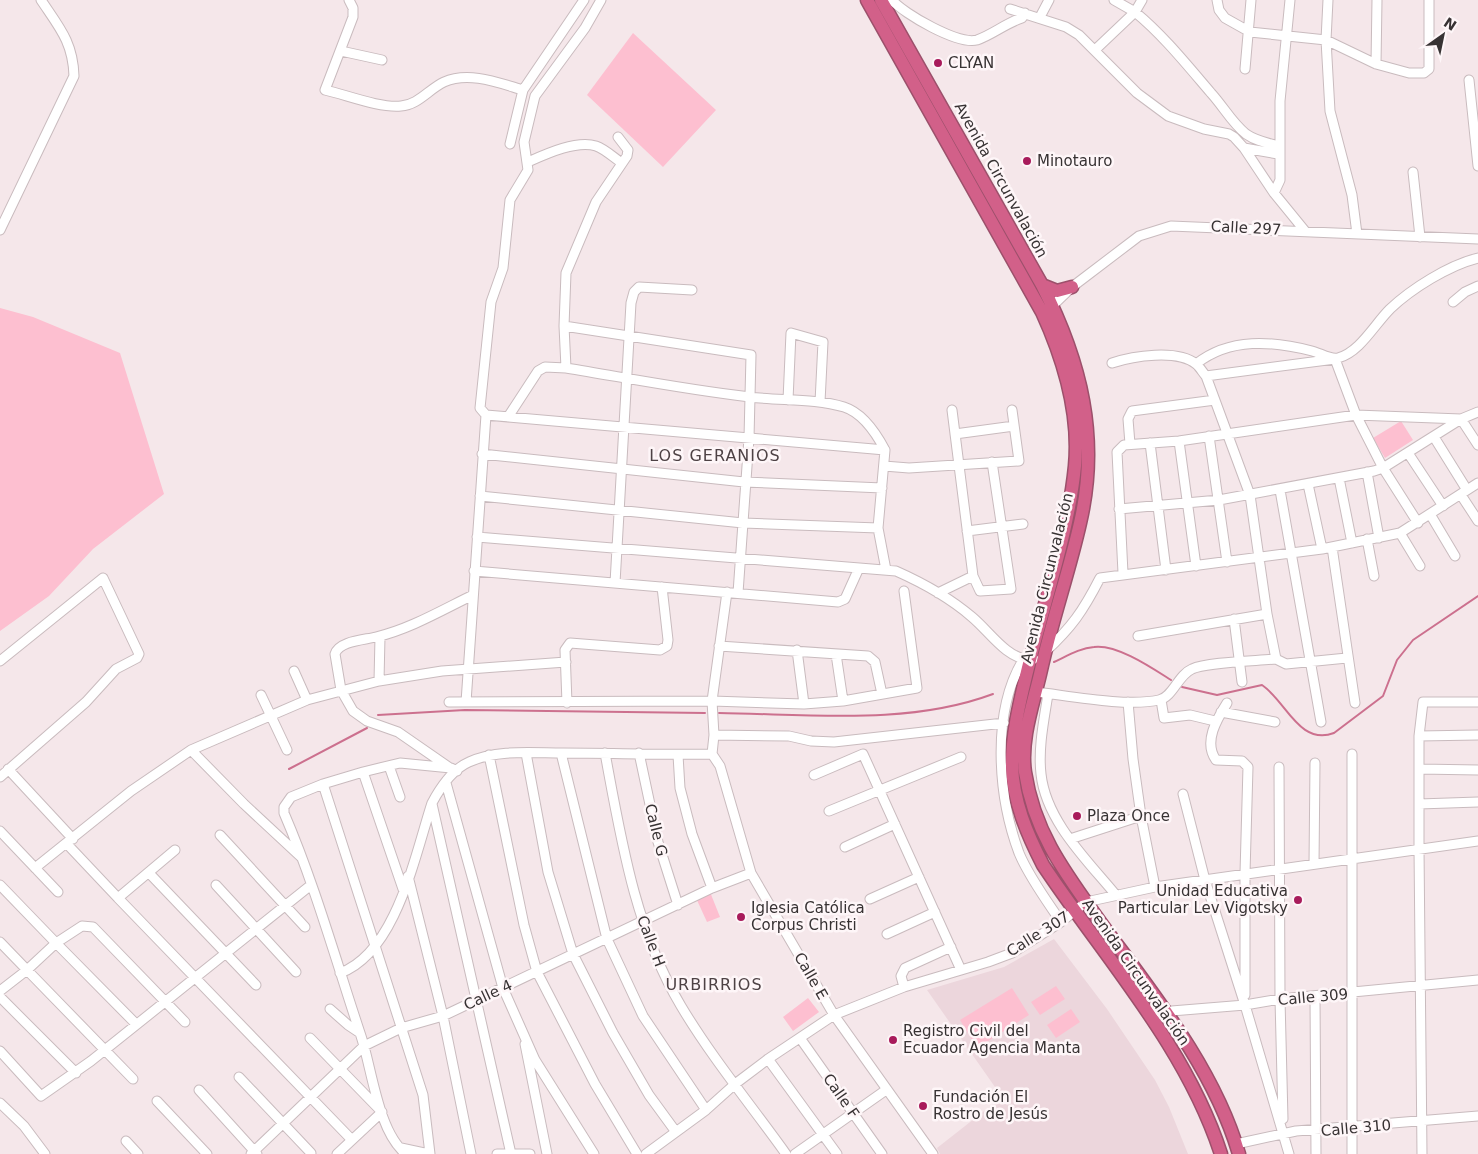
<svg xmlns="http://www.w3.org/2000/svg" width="1478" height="1154" viewBox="0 0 1478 1154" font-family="'DejaVu Sans',sans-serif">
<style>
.built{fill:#ecd6dc}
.green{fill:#fdbfd0}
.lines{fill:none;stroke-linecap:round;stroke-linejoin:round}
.stream{stroke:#cc708e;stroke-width:2}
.minor-casing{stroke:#c9bbbe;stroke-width:11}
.highway-casing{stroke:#9c506b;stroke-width:15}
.minor{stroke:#fff;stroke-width:9}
.highway{stroke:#d26089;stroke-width:12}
.poi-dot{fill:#a81b5b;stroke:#fef6f8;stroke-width:2}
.labels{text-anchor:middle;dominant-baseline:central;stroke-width:5;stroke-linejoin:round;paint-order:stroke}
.poi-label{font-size:15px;fill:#373233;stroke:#fef6f8;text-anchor:start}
.street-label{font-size:15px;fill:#373233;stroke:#fef6f8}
.neighbourhood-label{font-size:16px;letter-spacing:1px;fill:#4e4245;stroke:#fef6f8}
</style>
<rect width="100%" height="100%" fill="#f5e7ea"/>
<path class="built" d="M1054,939L1107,1009L1155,1080L1169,1107L1188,1154H940L937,1148L1002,1097L927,990L1004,967Z"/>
<path class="green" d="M633,33L716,110L663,167L587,95Z
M0,308L33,317L120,353L164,494L93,549L49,596L0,631Z
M1401,421L1413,440L1385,458L1373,438Z
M710,892L720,917L707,922L696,898Z
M1056,986L1065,999L1040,1015L1031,1002Z
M1012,988L1029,1015L977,1048L960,1020Z
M808,998L819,1012L793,1031L783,1017Z
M1071,1009L1080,1022L1056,1038L1047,1025Z"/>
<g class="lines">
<path class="stream" d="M1054,662C1067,656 1080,648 1094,647C1117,644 1152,668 1171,680
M1182,687L1217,695L1262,685C1286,701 1299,746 1334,733L1383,696L1397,660L1413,640L1478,596
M719,713C809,714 907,726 993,694
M378,715L465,710L705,713
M289,769L367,728"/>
<g class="minor-casing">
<path id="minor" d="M349,0L353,8V17L325,90C347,95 379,108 401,106C418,105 429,89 444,82C469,71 499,83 523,90
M892,0C904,14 958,45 977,40C992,35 1006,23 1022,18L1025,13
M1142,0L1135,12C1163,35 1187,65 1211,93C1223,106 1232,123 1246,134C1256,141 1267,143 1279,146
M1217,0L1219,10L1225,18L1250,32L1326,40L1376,64L1409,73H1424L1429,69V0
M1328,0L1326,40L1330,111L1352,195L1357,234
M1010,9L1066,27L1079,35L1137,93L1168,116L1204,129L1229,134L1234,137L1244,148L1274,193L1305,231
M1040,17L1049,0
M1096,49L1135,12L1114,0
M341,51L382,60
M1376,64L1377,0
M1245,69L1251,0
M1469,80L1478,166
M510,144L523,90L584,0
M1244,148L1278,154
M528,162C546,154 576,140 596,146C605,149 614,158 622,163
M1413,172L1420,237
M1274,193L1280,180V101L1290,0
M0,230L74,76C73,42 59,27 41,0
M1453,302L1465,292L1478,286
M1049,309L1072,287L1139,236L1171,226L1478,239
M564,326L751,355L749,438L738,593
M1112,363C1133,356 1177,349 1196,364C1200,367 1203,373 1206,376L1250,495L1267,614L1276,659
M1196,364C1230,337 1273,341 1312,351C1320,353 1331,360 1338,358C1360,352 1374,325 1390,309C1411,289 1449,265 1478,258
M566,368L564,326L566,273L596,202L627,156L628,150L618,137
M1206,376L1335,359L1356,415L1383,468L1418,523
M788,400L791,333L823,342L820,402
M486,415L480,408L491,302L503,268L510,200L528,170L524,142L535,96L585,28L601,0
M508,417L538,371L545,367L566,368C627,378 688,390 750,397C780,401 814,398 844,407C863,413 876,433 885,450
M955,434L1014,426
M1209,436L1227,562
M1434,437L1467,490
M1179,441L1196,566
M1150,443L1166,570
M1130,444L1128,419L1132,411L1215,400
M1408,453L1443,506
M482,454L744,482L882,488
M884,466L909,468L1019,461L1012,410
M1367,472L1379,538
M1339,478L1352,543
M1308,484L1322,549
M1280,490L1321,722
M1461,495L1478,521
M480,496L743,523L878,528
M1119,509L1219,500L1374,471L1383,468L1461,419L1478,412
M1430,514L1455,556
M967,531L1023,524
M1400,533L1420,566
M477,537L896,571C923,583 950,598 972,617C991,633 1004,656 1030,661L1034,659
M1367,539L1374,576
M1332,547L1355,703
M474,571L838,602L845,599L859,568
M1123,573L1117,452L1124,445L1179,441L1356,415L1461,419L1478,445
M973,576L980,591L1011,589L992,462
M615,583L631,303L634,292L639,287L692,290
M938,593L973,576L952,410
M1234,619L1242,682
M1138,636L1267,614
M719,646L868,656L875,662L882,694
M797,650L804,704
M1045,652C1072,627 1083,611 1100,578L1322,549L1400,533L1478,483
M836,654L843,701
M1023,660C991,713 998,797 1019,853C1029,877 1047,901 1061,922
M0,661L103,578L139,654L137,658L116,669L86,702L0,777
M294,671L307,700
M379,681L380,637
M1036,692C1070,696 1127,707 1159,700C1173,697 1178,675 1192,669C1207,662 1256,661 1276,659L1286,664L1347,658
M1048,694C1044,720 1038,748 1041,774C1046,821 1087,860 1115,894
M261,695L287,750
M1161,700L1164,718L1190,715L1215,721
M449,702L712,701L804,704L843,701L917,688L904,591
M466,702L486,415L885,450L878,528L886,570
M1128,702L1133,759L1141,816
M567,703L565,650L570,643L660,650L667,646L668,640L662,587
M1227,703C1217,719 1203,742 1216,760L1242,761L1248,767L1245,873V995
M1221,712L1275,722
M714,735L789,736L811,741L834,742L1004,723
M1419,736L1478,735
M191,750L244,804L301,857
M526,753L548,872L573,954L613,1033L649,1095L676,1132
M561,753L607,939L643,1016L706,1110
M605,753C621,839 635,929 681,1006C712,1058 751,1105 786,1154
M639,753L658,842L678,905
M712,754L720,766L751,873L834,1015L933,1154
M712,754L714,735L712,701L727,592
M1352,754V1154
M489,755L524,925L537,972L595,1084L637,1154
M678,755L680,788L692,834L712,888
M389,766L400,797
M1279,767L1280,999L1283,1119
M450,768L398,732L367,721L353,711L341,690L335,654C339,641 364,640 376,637C410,629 442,610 473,595
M8,769L73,839
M1420,769L1478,770
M363,772L403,889
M814,775L863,754L961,970
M446,783L503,988L535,1060L594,1154
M323,784L423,1095L430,1154
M1183,794L1205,880L1245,1005L1289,1154
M432,804L511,1154
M1419,804L1478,802
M829,811L961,757
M0,831L58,892
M220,835L305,927
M1070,839L1141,816L1155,887
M67,844L118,898
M845,847L895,824
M175,850L118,898L352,1140
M1314,864L1315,763
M35,868L131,791L191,750L307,700L379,681L442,671L566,662
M149,873L256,985
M408,876L443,1016L471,1154
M0,885L56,943L82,926L93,927L185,1022
M216,885L296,972
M870,899L919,877
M887,934L935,912
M0,942L27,970L56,943L136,1024
M340,973C396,953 415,855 432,803C440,788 453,769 469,762C497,749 533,753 563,753C613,753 662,755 712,754
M904,987L901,976L905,968L951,947
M0,991L27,970L133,1079
M1315,996L1316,1154
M0,997L76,1073
M330,1009L348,1025L360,1033
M1147,1013L1245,1005L1280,999L1478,980
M310,1038L382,1112L337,1154
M800,1038L882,1154
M525,1044L547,1154
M0,1051L41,1096L91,1061L311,885
M768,1059L837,1154
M239,1077L311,1153
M199,1090L257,1154
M157,1101L207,1154
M0,1103L24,1126L45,1154
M126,1141L138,1154
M1236,1144L1296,1131L1478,1116
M401,1148L429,1154
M251,1154L364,1046L401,1028L443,1016L712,888L751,873
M406,1154C378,1132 372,1069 361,1036C336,961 315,885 284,813V807L291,797L323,784L363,772L400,763L451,768L457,771
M497,1154H530
M646,1154L706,1110L735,1084L768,1059L834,1015L904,987L988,962L1012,953L1061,922L1086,902L1155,887L1478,841
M795,1154L886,1090
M1422,1154L1419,848V736L1423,702H1478"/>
</g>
<g class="highway-casing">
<path id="highway" d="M867,0L1042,312C1064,360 1080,413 1075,466C1068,537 1042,607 1026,676C1019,705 1012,735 1012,765C1013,801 1027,834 1043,865C1105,958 1186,1046 1221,1154
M881,0L1042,285C1081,362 1100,438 1080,523C1069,572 1052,620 1041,670C1034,702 1020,739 1025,772C1034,833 1066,874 1101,923C1153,994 1214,1068 1239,1154
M1042,285L1057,291L1072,287"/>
</g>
<use href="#minor" class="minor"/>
<use href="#highway" class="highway"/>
</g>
<g class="poi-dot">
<circle cx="938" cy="63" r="5"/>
<circle cx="1027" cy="161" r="5"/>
<circle cx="1077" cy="816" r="5"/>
<circle cx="1298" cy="900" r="5"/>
<circle cx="741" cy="917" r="5"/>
<circle cx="893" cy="1040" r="5"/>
<circle cx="923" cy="1106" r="5"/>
</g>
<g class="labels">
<g class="poi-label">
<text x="948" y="63">CLYAN</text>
<text x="1037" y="161">Minotauro</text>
<text x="1087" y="816">Plaza Once</text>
<text x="1288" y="891" text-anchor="end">Unidad Educativa<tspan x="1288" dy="17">Particular Lev Vigotsky</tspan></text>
<text x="751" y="908">Iglesia Católica<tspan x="751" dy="17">Corpus Christi</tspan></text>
<text x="903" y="1031">Registro Civil del<tspan x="903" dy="17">Ecuador Agencia Manta</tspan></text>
<text x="933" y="1097">Fundación El<tspan x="933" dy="17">Rostro de Jesús</tspan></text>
</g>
<g class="street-label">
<text transform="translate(1001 180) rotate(61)">Avenida Circunvalación</text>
<text transform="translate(1246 228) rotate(3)">Calle 297</text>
<text transform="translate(1047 578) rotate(-76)">Avenida Circunvalación</text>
<text transform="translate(656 830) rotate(76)">Calle G</text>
<text transform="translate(1038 934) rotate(-32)">Calle 307</text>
<text transform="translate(651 941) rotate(69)">Calle H</text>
<text transform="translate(1136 972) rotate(55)">Avenida Circunvalación</text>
<text transform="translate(811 976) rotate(60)">Calle E</text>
<text transform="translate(488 995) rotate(-25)">Calle 4</text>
<text transform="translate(1313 997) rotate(-5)">Calle 309</text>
<text transform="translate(841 1096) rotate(55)">Calle F</text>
<text transform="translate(1356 1128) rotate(-5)">Calle 310</text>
</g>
<g class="neighbourhood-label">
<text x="715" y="455">LOS GERANIOS</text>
<text x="714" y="984">URBIRRIOS</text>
</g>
</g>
<g transform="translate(1443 35) rotate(33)" stroke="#fef6f8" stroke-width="4" paint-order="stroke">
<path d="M0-4L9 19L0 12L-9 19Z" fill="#373233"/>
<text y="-8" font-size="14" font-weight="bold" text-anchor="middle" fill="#373233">N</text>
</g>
</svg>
